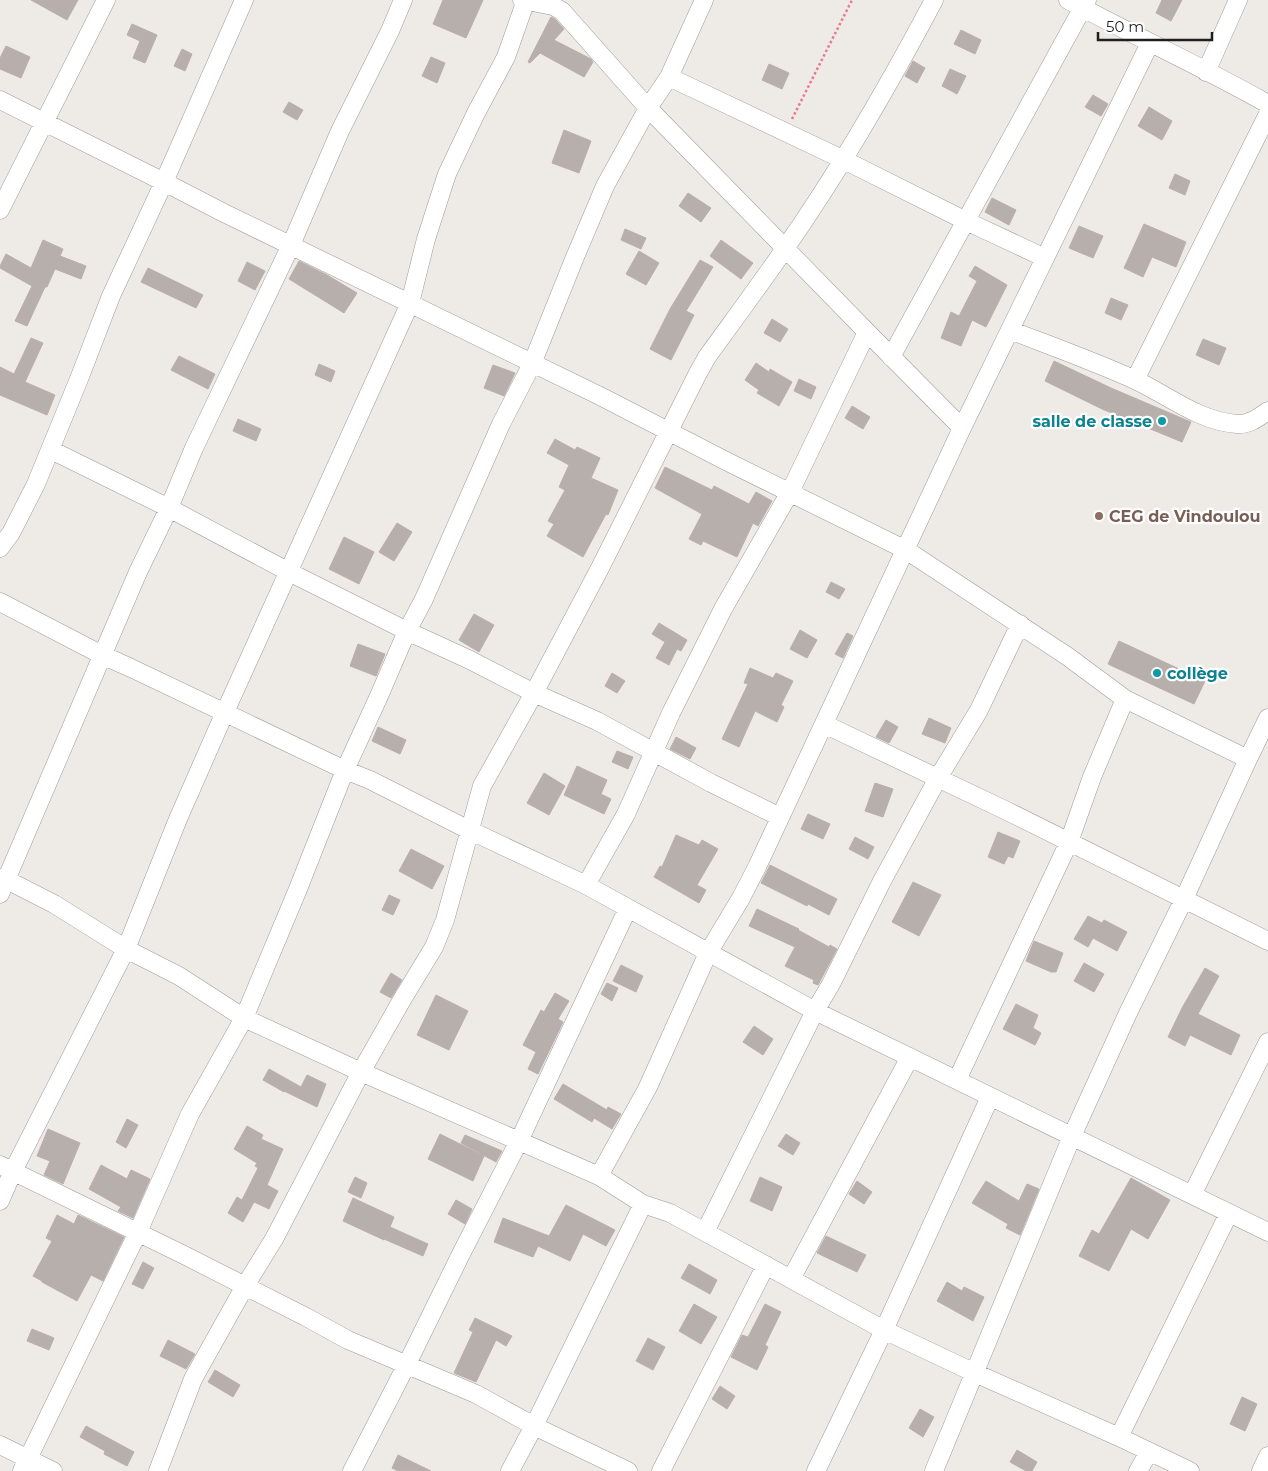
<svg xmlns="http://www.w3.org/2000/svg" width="1268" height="1471" viewBox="0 0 1268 1471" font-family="Montserrat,sans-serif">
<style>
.building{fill:#b7afac;stroke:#beaeaa}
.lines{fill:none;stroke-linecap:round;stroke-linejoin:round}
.minor-casing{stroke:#9c9c9c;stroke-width:19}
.path{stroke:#eb7a88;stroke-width:2.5;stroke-dasharray:2.5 2.5;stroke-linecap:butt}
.minor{stroke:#fff;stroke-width:18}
.culture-dot{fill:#0f9aa8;stroke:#fff;stroke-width:2}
.education-dot{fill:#8d6e63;stroke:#fff;stroke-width:2}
.labels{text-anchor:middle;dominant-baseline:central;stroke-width:4.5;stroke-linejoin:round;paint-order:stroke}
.culture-label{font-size:16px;font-weight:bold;fill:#0d838f;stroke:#fff;text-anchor:end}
.education-label{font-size:16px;font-weight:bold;fill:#785e54;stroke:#fff;text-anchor:start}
</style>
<rect width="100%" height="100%" fill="#eeeae6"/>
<path class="building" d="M31,0H78L67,20Z
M443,0H483L466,38L433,24Z
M1162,0H1182L1171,21L1156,13Z
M551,17L555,19L564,29L554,40L591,59L593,62L584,77L540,53L530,63L528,62Z
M132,24L157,35L145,63L133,58L140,41L127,35Z
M961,30L981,40L975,54L954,44Z
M6,46L30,57L21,78L0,69V58Z
M182,49L192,54L185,71L174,66Z
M431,57L445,63L437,83L422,76Z
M913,61L925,68L917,83L905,76Z
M769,64L789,73L782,89L762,80Z
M950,69L966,76L957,94L942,86Z
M1093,95L1108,104L1101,116L1085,107Z
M289,102L303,110L297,120L283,112Z
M1149,107L1172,121L1162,140L1138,126Z
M564,130L591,141L579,173L552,163Z
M1175,174L1190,181L1185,195L1169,188Z
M688,193L711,208L701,222L679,206Z
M992,198L1016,210L1009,225L985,212Z
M1144,224L1186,242L1176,267L1152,257L1143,277L1124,268Z
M1079,226L1103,236L1093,258L1069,248Z
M625,229L646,238L641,249L621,240Z
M43,240L63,249L60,256L86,266L81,279L55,269L47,287H45L27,326L15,321L32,286L0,268V266L6,254L31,268Z
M721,240L753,263L741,279L710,256Z
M639,251L659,263L646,285L626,274Z
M700,260L713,267L686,311L694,315L671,360L650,349L670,309Z
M299,261L327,275L357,293L344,313L289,279Z
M247,262L265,271L255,290L238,281Z
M975,266L1007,285L986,327L972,320L961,346L941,338L951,312L959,316L977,281L969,276Z
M148,268L203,295L196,308L141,282Z
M1111,298L1128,305L1121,320L1105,313Z
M772,319L788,329L780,342L764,333Z
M31,338L43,343L25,382L55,395L47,415L0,395V367L14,374Z
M1203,339L1226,348L1219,365L1196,355Z
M179,356L215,374L208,389L171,370Z
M1054,361L1111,388L1191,422L1182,442L1102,409L1045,381Z
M756,363L769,372L770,369L792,382L779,406L757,393L759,390L745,380Z
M319,364L335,371L331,382L315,375Z
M493,365L515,373L504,396L484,388Z
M799,379L816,387L811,399L794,391Z
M852,406L870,417L863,429L845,418Z
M238,419L261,429L256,441L233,431Z
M555,439L575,450L577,447L600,458L591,478L618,490L608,515L606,514L583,557L547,536L554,524L548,521L565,490L559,487L569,465L547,453Z
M665,467L712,490L714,486L749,504L756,492L772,501L758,526L753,523L737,557L703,541L701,545L689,539L702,514L655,488Z
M397,523L412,532L394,561L379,552Z
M344,537L374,552L359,584L329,569Z
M831,582L845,589L839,599L826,592Z
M474,614L494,625L479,652L459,640Z
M659,623L687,640L681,651L677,649L669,665L656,658L665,642L652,634Z
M800,630L817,640L807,658L790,649Z
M847,633L853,636L843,658L835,654Z
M1119,641L1205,681L1194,704L1108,664Z
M358,644L385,654L376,676L350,666Z
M750,668L773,678L776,673L793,681L781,705L784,707L777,722L755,711L739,747L722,739L748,684L744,683Z
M612,673L625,681L617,693L605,686Z
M929,718L951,728L945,743L922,734Z
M886,720L898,727L889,743L876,737Z
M378,727L406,740L400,754L372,741Z
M676,737L696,748L690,759L670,749Z
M617,751L633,757L628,769L612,762Z
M577,766L607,780L601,794L611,799L604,814L564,795Z
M544,773L565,786L549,815L527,803Z
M875,783L893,789L883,817L865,811Z
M808,814L830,824L823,839L801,829Z
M998,832L1020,841L1013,858L1008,856L1004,864L988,857Z
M676,835L699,845L702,840L718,849L697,885L706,890L699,903L654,877L660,866L662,867Z
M855,837L874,847L868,859L849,849Z
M411,849L444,866L432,889L399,871Z
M770,865L837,899L829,915L808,904L807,906L761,883Z
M913,882L941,895L919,936L892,922Z
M389,895L400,900L393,915L382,910Z
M757,909L799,929L798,930L829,947L830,945L837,949L818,985L813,983L814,980L785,966L795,947L749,926Z
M1088,916L1102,923L1104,920L1127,932L1117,951L1093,938L1088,947L1074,939Z
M1034,941L1063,953L1056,972H1051L1026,961Z
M1084,963L1104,974L1094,992L1074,981Z
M621,965L643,976L636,992L613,981Z
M1205,968L1219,976L1198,1014L1240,1035L1231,1055L1190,1035L1185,1046L1168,1037L1182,1008Z
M391,973L402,980L391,998L380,992Z
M607,983L618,988L612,1001L601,994Z
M555,993L569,1001L558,1019L563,1022L538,1074L528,1069L536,1052L523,1045L541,1010L544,1012Z
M436,995L468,1011L449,1050L417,1035Z
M1016,1004L1038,1015L1033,1028L1041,1033L1035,1045L1003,1029Z
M754,1026L773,1039L763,1055L743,1042Z
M269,1069L301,1087L307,1075L326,1084L317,1107L284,1091V1092L263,1080Z
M563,1084L607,1110L608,1107L621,1114L612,1129L594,1118L592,1122L554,1099Z
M127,1119L138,1125L126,1148L116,1142Z
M247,1126L263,1135L261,1139L283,1149L267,1185L278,1191L269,1209L254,1202L243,1222L228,1213L237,1197L242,1200L258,1168L255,1166L257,1163L234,1149Z
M48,1129L80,1143L63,1184L44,1175L50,1161L37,1156Z
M440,1134L484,1156L473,1181L428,1159Z
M786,1134L800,1143L793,1155L778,1146Z
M465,1135L502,1151L496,1162L461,1143Z
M101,1165L127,1179L131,1170L150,1179L133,1218L118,1211L121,1207L89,1189Z
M355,1177L367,1183L361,1198L348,1192Z
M760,1177L782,1187L772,1211L750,1201Z
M1131,1178L1170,1200L1148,1239L1131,1229L1109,1271L1079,1256L1092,1230L1099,1234Z
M857,1181L872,1192L864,1204L849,1194Z
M986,1181L1019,1201L1027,1184L1039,1189L1020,1235L1006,1228L1008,1224L972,1203Z
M353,1198L394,1217L390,1227L428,1244L423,1256L384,1239V1240L343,1221Z
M456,1200L472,1209L465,1224L448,1214Z
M566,1205L615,1230L606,1246L583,1234L570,1261L538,1246L533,1257L494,1242L503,1218L549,1236Z
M57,1215L74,1224L78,1215L124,1237L103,1281L91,1275L77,1301L42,1282V1281L33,1276L52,1241L46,1238Z
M826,1236L866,1255L857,1272L817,1253Z
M143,1262L154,1268L143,1289L132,1284Z
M689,1264L717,1280L710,1294L681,1278Z
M947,1282L962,1291L964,1287L984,1297L973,1321L937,1301Z
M694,1304L717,1317L701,1344L679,1331Z
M765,1304L781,1312L765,1345L768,1347L757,1370L731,1357L742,1335L748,1337Z
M475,1318L512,1336L506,1346L496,1340L476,1382L454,1373L473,1332L469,1330Z
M32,1329L54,1338L49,1350L27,1341Z
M648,1338L665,1347L653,1370L636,1361Z
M168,1340L195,1354L186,1369L160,1356Z
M215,1370L240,1385L233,1397L208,1382Z
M720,1386L735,1396L727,1409L712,1399Z
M1242,1397L1257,1404L1245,1431L1230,1424Z
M920,1409L934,1417L923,1437L909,1428Z
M86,1426L134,1452L127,1466L104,1454L105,1451L80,1437Z
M1017,1450L1037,1462L1032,1471H1026L1010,1462Z
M398,1455L431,1471H398L392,1468Z"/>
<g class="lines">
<g class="minor-casing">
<path id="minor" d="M522,0L553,6L562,11L648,108L867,332L962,428
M1068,0C1134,36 1203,67 1268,104
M1206,72L1238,0
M669,77L842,159L966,221L1045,258
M0,100L164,182L224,213L600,396L728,462L906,550L1067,656L1125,699L1248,759L1268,718
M0,210L106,0
M1010,330C1051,346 1093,361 1133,379C1168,395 1198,421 1237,424C1249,425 1259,417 1268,411
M891,357L1087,0
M1135,380L1268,114
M51,450L169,508L289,572L407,631L470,660L534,693L597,721L711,783L780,817
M0,548L11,533L36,484L79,379L111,296L164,182L244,0
M0,602L102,655L131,668L345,770L370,780L469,830L586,885L815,1011L1268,1232
M824,724L1007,811L1268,941
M0,878L7,880L54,904L126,949L179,976L244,1018L361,1072L599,1176L643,1204L670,1213L705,1232L884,1330L975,1373L1119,1437L1190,1471
M586,885L626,814L671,713L723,609L790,492L867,332
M0,894L138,572L169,508L194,448L291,245L340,131L390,31L403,0
M957,1080L1069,842L1092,777L1125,699
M0,1165L186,1256L306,1317L348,1340L476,1394L534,1426L628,1471
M599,1176L648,1087L708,953L741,898L757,867L962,428L1150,43
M1192,1195L1268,1042
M0,1201L13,1171L126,949L178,819L225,712L410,303L426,239L447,174L476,113L506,57L526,0
M705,1232L815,1011L831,984L882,881L938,778L979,710L1020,624
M791,1279L910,1057
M1119,1437L1229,1213
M0,1445L53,1471
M22,1471L138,1232L190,1114L244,1018L298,889L345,770L379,696L407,631L424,599L501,424L532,364L575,257L605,186L648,108L669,77L704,0
M158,1471L193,1379L245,1286L274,1239L361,1072L403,998L434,947L445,920L482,786L534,693L600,568L698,373L707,357C733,321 759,286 784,250C840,170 889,85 934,0
M352,1471L407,1364L461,1254L519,1141L628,908
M510,1471L534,1426L643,1204
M661,1471L766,1265
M816,1471L884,1330L990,1097
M934,1471L1072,1136L1128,1013L1184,899L1248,759
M1138,1471L1149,1452
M1261,1471L1268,1456"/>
</g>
<path class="path" d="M792,119L852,0"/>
<use href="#minor" class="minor"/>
</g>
<g class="culture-dot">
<circle cx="1162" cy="421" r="5"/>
<circle cx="1157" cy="673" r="5"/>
</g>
<circle class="education-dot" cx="1099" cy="516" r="5"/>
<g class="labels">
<g class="culture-label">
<text x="1152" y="421">salle de classe</text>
<text x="1167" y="673" text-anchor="start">collège</text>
</g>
<g class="education-label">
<text x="1109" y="516">CEG de Vindoulou</text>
</g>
</g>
<path d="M1098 32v8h114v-8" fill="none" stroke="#1f1f1f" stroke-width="2.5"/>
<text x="1106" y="32" font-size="15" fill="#1f1f1f" stroke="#ffffff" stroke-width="4" paint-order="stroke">50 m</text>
</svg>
